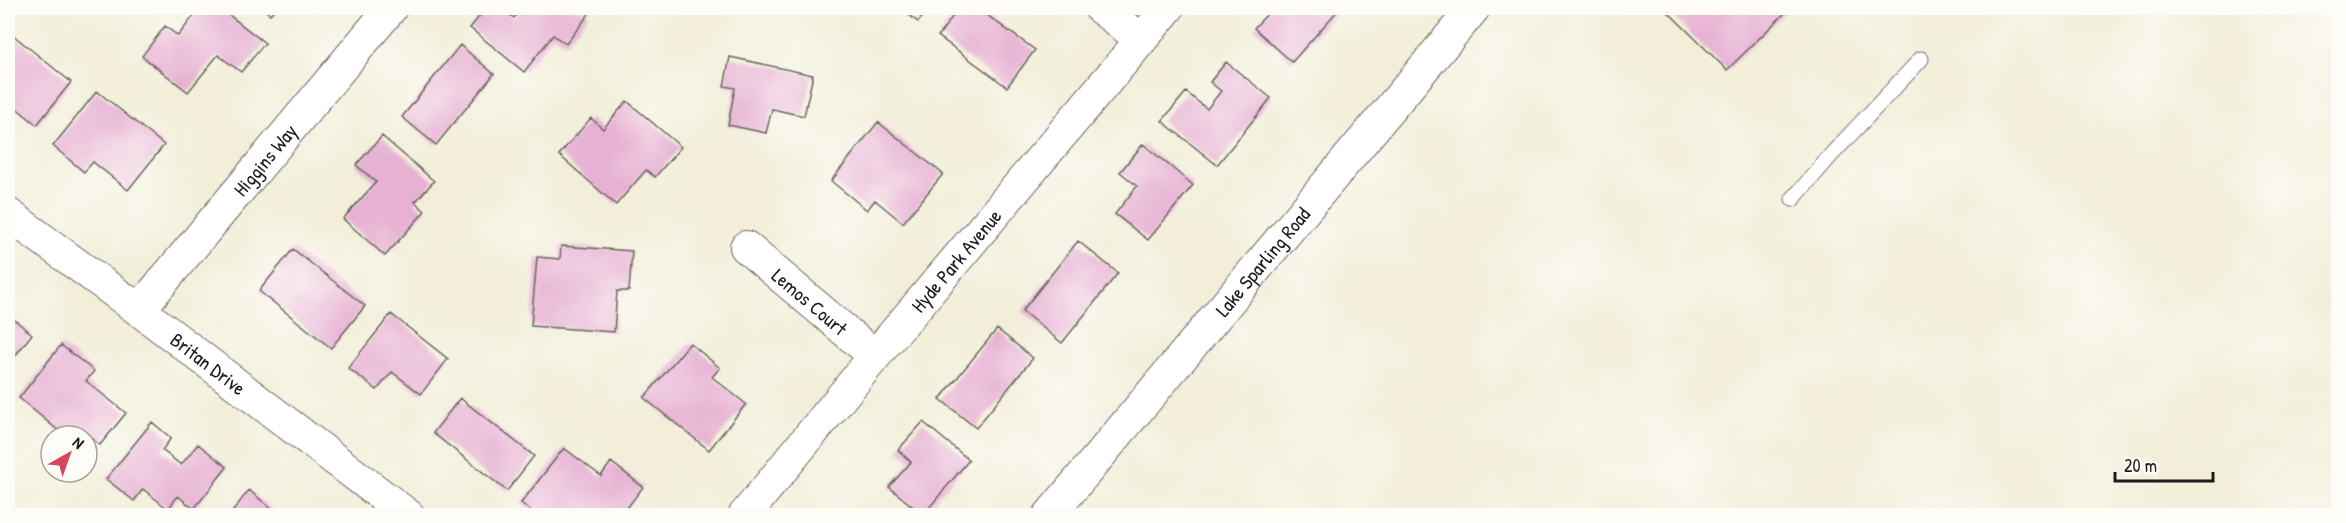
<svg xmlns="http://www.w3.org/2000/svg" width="2346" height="523" viewBox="0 0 2346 523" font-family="'Patrick Hand',sans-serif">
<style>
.building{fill:#e7b1d3}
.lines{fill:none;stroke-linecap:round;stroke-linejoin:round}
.lane-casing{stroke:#67665e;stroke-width:17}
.street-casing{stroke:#67665e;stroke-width:34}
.lane{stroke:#fff;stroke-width:15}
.street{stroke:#fff;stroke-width:32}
.labels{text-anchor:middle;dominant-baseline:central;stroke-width:5;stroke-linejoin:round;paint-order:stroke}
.street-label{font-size:20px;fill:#1c1c1c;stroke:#fdfcf7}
</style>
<rect width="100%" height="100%" fill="#fdfcf7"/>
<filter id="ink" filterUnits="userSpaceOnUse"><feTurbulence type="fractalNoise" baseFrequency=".0167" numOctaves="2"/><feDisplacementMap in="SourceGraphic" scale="12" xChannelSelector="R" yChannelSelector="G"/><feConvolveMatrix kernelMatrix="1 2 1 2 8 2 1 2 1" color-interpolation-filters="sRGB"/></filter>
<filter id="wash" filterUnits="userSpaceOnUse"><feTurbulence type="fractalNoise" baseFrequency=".008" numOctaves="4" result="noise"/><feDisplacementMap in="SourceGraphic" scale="24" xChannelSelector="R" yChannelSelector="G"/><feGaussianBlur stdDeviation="1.35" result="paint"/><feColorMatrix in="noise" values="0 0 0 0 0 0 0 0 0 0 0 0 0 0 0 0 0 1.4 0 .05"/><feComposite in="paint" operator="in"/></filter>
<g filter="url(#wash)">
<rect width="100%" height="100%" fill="#f2eed9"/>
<g id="blocks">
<path class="building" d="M200,8H220L265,43L241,72L218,55L188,92L142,56L165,26L178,36Z
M262,8H276L270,14Z
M486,8H501L514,18L522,8H581L589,14L566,44L553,35L524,72L470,28Z
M900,8H930L918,22Z
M959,8H977L1035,50L1007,87L938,36Z
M1273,8H1340L1292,62L1254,28Z
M1664,8H1790L1727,70Z
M8,31L71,82L37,125L8,101Z
M460,45L494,74L436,145L402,117Z
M730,57L813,75L804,116L772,109L766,133L728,125L735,88L724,86Z
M1226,62L1271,98L1217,165L1162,121L1186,92L1207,109L1221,91L1210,82Z
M97,91L164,145L128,190L93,162L84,172L53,146Z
M627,101L681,147L655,177L646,170L616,205L559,155L591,118L603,129Z
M878,122L943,174L903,223L875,200L867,210L831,181Z
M382,136L434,181L415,202L425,211L385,256L343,219L376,182L356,165Z
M1143,144L1193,185L1148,240L1115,214L1137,186L1120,172Z
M1078,241L1118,273L1062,343L1022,311Z
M561,246L632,251L629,291H617L614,332L531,326L537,257L560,259Z
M293,249L365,306L331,348L259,291Z
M391,314L448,359L421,394L392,372L377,390L348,368Z
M11,317L32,334L8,365V321Z
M997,329L1033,358L976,428L940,399Z
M690,343L720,368L712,377L746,404L709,450L644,398Z
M61,345L94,371L86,381L126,413L100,445L77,427L70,436H65L19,398Z
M460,398L534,456L507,491L433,433Z
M152,422L171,438L162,450L181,465L198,444L227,467L194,509L178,496L168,509L143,489L134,501L106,479Z
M923,422L969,460L923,515L889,487L911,462L898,450Z
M564,448L601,476L611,462L643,487L621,516H537L521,503Z
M249,490L280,516H229Z
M840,508L849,516H834Z"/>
</g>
</g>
<g filter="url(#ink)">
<use href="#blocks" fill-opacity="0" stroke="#67665e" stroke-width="1.5"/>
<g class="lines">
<g class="lane-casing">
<path id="lane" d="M1793,199L1832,154L1921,59"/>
</g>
<g class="street-casing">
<g id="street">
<path d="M1100,8L1141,39"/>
<path id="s1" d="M8,214L139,310L409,516"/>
<path id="s2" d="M746,247L875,356"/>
<path id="s3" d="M139,310L391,8"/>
<path id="s4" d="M744,516L875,356L1168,8"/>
<path id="s5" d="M1049,516L1474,8"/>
</g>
</g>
<use href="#lane" class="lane"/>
<use href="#street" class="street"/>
</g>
</g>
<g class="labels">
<g class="street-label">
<text stroke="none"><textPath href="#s3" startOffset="196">Higgins Way</textPath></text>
<text stroke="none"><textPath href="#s4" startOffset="332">Hyde Park Avenue</textPath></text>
<text stroke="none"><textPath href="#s5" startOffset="332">Lake Sparling Road</textPath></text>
<text stroke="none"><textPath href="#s2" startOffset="84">Lemos Court</textPath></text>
<text stroke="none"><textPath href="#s1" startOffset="250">Britan Drive</textPath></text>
</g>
</g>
<rect width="2346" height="523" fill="none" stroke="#fdfcf7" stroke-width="30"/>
<g transform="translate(69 454) rotate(40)"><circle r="28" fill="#fdfcf7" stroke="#a3a29f" stroke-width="1.5"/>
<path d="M0-4.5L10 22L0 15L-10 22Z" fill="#d1495b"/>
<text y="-9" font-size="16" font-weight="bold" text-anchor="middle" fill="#1c1c1c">N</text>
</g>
<path d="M2115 472v9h98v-9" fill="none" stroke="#1c1c1c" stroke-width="3"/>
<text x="2124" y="472" font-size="18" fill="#1c1c1c" stroke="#fdfcf7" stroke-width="4.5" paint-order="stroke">20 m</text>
</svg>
